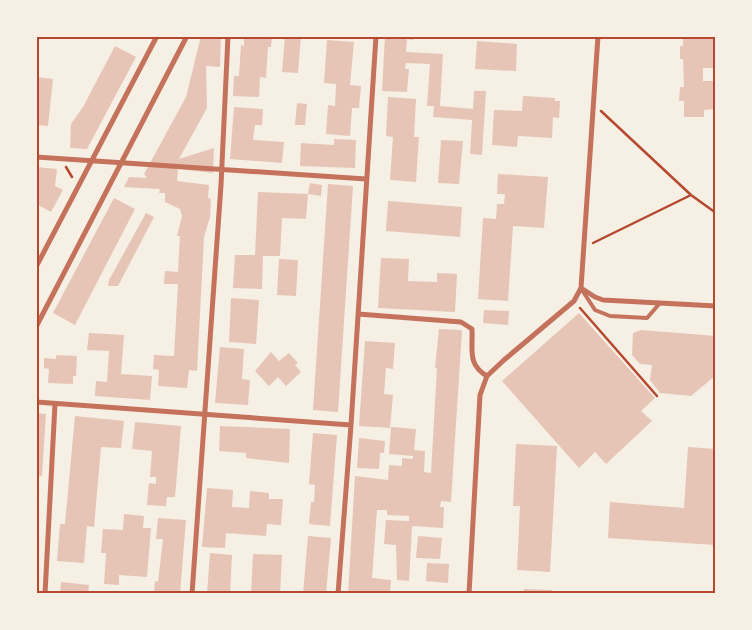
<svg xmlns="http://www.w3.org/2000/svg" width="752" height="630" viewBox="0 0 752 630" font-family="Roboto,sans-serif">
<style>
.building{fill:#e6c5b7}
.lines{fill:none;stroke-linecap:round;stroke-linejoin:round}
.path{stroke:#b5482f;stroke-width:2.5}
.service{stroke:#c5725c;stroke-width:4}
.minor{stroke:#c5725c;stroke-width:5}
.neatline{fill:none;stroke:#b5482f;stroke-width:2}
</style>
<rect width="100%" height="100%" fill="#f6efe4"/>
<path class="building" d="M201,36H221L220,67L206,66L207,108L179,159L214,148L213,173L178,169L177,181L209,185L208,198L211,199L210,217L204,237L197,371L189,370L187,388L158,386L159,370L153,369L154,355L174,356L178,284H164L165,271L178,272L180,236H177L182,216L180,209L165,202V193H159L160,189L124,187L129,177L147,178L144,174L186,97Z
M244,36H272L271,47H268L266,78L260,77L259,97L233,96L234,76H239L241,45L244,46Z
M285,36H301L298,73L282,72Z
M385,36H414L413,40L407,39L406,52L443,54L440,106L473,109L474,91H486L482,155L470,154L472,120L433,117L434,106H427L430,64L406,63L405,69H409L407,92L382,91Z
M683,36H703V39H716V68H703V81H716V109L704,110V117H684V101H679L680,87H684L683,59H680V46H683Z
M327,40L354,42L350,85L361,86L359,108H352L350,136L326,134L328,105L335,106L336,84L324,83Z
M477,41L517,44L516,71L475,69Z
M115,46L136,57L87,149L70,148L71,124L83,107Z
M36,77L53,79L48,126L36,125Z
M523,96L555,98V101H560L559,118L553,117L552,138L518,136L517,147L492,145L494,110L522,111Z
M388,97L416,99L414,137H419L416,182L390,180L393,137L386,136Z
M297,103L307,104L305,125H295Z
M234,107L263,109L262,125H255L253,140L284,142L282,163L230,159Z
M334,139L356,140L355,168L300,166L301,143L334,145Z
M441,140L463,141L459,184L438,183Z
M36,167L57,169L55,186L63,190L51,212L38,205L36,207Z
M498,174L548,177L544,228L513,226L508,301L478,299L483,218L496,219L497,204H504L505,194H497Z
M310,183L322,185L321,196L308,194L306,219L282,218L280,256H263L262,289L233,288L235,255H255L258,192L308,194Z
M328,184L353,186L338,412L313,410Z
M114,198L135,209L75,325L53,313Z
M388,201L462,207L460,237L386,231Z
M146,213L154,217L118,286H108L109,280Z
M381,258L409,259L408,281L437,282V273L457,274L455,312L378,308Z
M279,259L298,260L296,296L277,295Z
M231,298L259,300L256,344L229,342Z
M484,310L509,311L508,325L483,323Z
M579,313L655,398L641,411L652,421L606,464L595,452L579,468L502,381Z
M439,329L462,330L451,502L441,501L440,507H444L443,528L412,526L409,581L397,580L396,545L384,544L386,520L409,521V516L387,515V510H377L372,578L391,580L390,594H348L355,476L388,480L389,465L402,466V458L413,459V456L389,454L391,427L416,429L414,450L425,451L424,472L431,473L437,368H435Z
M641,330L716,336V375L691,396L660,393L650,380L652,365L640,364L632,355L633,333Z
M89,333L124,335L121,374L152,376L150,400L95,396L96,381L107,382L109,351L87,350Z
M365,341L395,343L393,369L386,368L384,394L393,395L390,428L359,426Z
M220,347L244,349L242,379L250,380L248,405L215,403Z
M271,352L279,361L289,353L298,363L295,365L301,372L286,386L278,377L269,386L255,371Z
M56,355L77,356L76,376H73V384L48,383L49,369L44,368V358L56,359Z
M36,413L46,414L42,476L36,475Z
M75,416L124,421L121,448L101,447L94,527L87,526L84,563L57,561L60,524H65Z
M135,422L181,426L175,497H167L166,506L147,505L149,483L156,484V477H150L152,451L132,449Z
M220,426L290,429L289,463L246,458V453L219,451Z
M313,433L337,435L330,526L309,524L311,502H314L315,485L309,484Z
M359,438L385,441L384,453H380L379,469L357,468Z
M516,444L557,446L550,572L517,570L520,506H513Z
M688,447L716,449L715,545L608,538L610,502L684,508Z
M207,488L233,490L232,507L249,508L250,491L269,493V499H283L281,525L267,524L266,536L226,533L225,548L202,547Z
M124,514L144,516L143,528H151L147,577L119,575V585L104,584L106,553H101L103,529L123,530Z
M158,518L186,520L180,594H154L155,581L158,582L163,539H156Z
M308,536L331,538L326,594H303Z
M418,536L442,538L440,559L416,558Z
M210,553L232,555L230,594H207Z
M253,554L282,555L280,594H251Z
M427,563L449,564L448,583L426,581Z
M61,582L89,585L88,594H60Z
M524,589L552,590V594H523Z"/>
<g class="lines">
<path class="path" d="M601,111L691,195L716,213
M66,167L72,177
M593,243L691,195
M580,308L657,396"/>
<path class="service" d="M582,290L595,310L610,316L647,318L660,303"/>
<path class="minor" d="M36,157L366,179
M36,267L157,36
M581,288L595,297L603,300L716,306
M358,314L461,322L472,329C473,350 467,364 487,376
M36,327L187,36
M36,402L351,425
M45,594L55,404
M192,594L221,185L228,36
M338,594L351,425L376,36
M469,594L480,395L487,376L504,360L574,301L581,288L598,36"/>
</g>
<rect width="752" height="630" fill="none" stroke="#f6efe4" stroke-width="75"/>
<rect x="38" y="38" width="676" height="554" class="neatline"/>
</svg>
